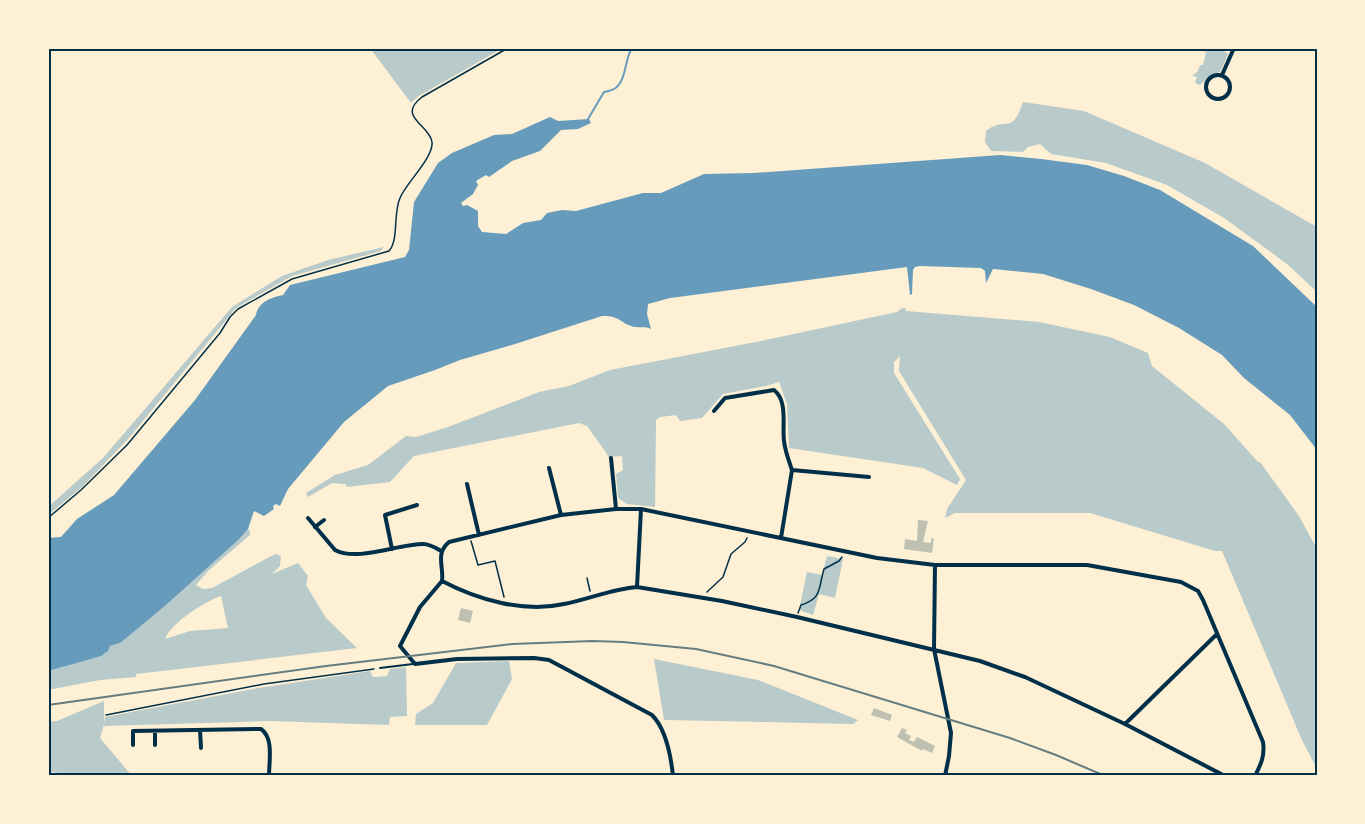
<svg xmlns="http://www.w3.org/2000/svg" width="1365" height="824" viewBox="0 0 1365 824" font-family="'Asap Condensed',sans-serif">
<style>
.green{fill:#b9caca;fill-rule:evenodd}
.water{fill:#669bbc}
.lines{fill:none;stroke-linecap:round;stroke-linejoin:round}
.stream{stroke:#669bbc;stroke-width:2}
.building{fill:#bec0b2}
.path{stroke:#003049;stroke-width:1.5}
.service{stroke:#003049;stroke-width:2}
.minor{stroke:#003049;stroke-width:4}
.rail{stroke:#657d81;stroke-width:2}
.neatline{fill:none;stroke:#003049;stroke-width:2}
</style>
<rect width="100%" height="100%" fill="#fdf0d5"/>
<path class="green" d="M370,48H503L417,97L411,103Z
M1200,48C1209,48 1221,47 1228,54L1220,72L1211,75L1200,85L1195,83L1197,77L1192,76L1198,71L1200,65H1203L1206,52L1200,50Z
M1023,102L1084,111L1205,163L1317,227V292L1287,264L1224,218L1167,185L1106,163L1051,154L1040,144L1028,147L1023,152L991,151L985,142L986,131C1006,115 1011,137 1023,102Z
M384,247L381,251L292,276L236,308L129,438L81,488L48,515V507L103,458L232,307L282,276L328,260Z
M902,308H905L906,311L1039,322L1110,337L1148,353L1152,366L1224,424L1258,462H1260L1299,516L1317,549V769L1301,738L1222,551H1215L1090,513H955L945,518L947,509L966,480L899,371L900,356L894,362V373L960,479L957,485L923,468L789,448L787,404L779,382L766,386L723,394L702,418L680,421L676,415L660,417L656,420L655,507L627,504L618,498L616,474L623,470L622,456L608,457L607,454L587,426L579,423L414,456L390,482L347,487L345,484L332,483L308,497L306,493L335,475L368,465L406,436L416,437L448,427L539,392L569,386L610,370L761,341L897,312Z
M248,529L250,531V535L208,571L196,585L203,589L212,588L275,554L281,556L280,566L272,574L298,563L308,576L306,585L326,618L357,648L136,674V677L100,680L48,690V671L106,653L110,646L117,644L166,605ZM221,596L228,628L190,631L165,639C172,622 204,602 221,596Z
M827,556L843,559L835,598L819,594L813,615L799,610L807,572L822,575Z
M654,659L758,680L858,720L853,724L664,720Z
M509,661L512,679L487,725H415L416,714L433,703L456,663Z
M406,667L407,716L390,717L389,725L271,721L104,726V724L100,738L132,776H72L48,771V722L57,721L104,701V724L105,717L253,689L370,671L373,677L387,676L390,669Z"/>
<path class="water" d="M550,117L558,121L589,119L591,123L578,129L561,130L540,151L512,161L489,177L486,175L476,181L478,185L473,194L461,203L463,206L467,205L478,211V226L482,232L506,234L523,223L541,220L547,213L562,210L576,211L643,193H661L704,174L754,173L1000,155L1041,159L1087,165L1124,176L1160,190L1253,246L1317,307V450L1290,415L1244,378L1222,355L1179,328L1134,305L1091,289L1043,274L993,269L986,283L985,271L981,268L920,266L915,267L913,270L912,294L910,295L907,267L670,298L648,304L647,314L651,329C644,326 642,328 636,327C621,325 621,315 602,316L512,345L460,360L435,370L388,386L344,422L288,489L280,506L276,504L273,506L274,509L264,516L254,511L248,529L237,541L166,605L120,643L110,646L108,651L101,656L48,671V538L61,537L77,519L114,495L195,400L256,315C258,302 272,297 283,295L290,285L405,257L409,250L414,202L438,163L452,153L494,135L512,134Z"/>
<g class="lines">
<path class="stream" d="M588,119L604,92C607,91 611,91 614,89C627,81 624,60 632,48"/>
</g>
<path class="building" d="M918,520L928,521L923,542L931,543V538L934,539L932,553L904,549L905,539L917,541Z
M461,608L473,611L470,623L458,620Z
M874,708L892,715L890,721L871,715Z
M902,728L907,730L905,733L911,736L909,740L914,742L917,737L935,746L932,753L923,749L922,751L897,737Z"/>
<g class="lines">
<path class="path" d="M48,518L81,490L127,445L220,333L230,317L238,309L292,279L389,251C399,240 393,213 400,198C406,183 434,157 432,142C430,125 396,117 422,97L508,48
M471,541L478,565L495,561L504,597
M587,578L590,591
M707,592L723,577L731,554L745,542L747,538
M798,613L801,605C823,598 818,588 824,569L839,561L842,557
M106,715L264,684L374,669
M48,773L65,776
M677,774L809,776
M349,776H383
M421,776L666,774"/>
<path class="service" d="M380,668L413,664"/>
<path class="minor" d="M1206 87a12 12 0 1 1 24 0a12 12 0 1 1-24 0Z
M1222,75L1234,48
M714,411L725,398L774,390C788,401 782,425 784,441C785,451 789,461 792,470
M611,458L616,509
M549,468L561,515
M467,484L479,535
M308,518L335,550C357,562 398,544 423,544C430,544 436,548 441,551
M315,527L324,520
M781,538L792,470L869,477
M392,549L385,515L417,505
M935,565L934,649L951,733L949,756L945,776
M442,581C478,600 524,613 564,604C589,599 612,589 637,587L722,601L797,617L980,661L1025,677L1125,724L1225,776
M637,587L641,509
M1125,724L1217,634
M200,730L201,748
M155,731V745
M133,745V731L261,729C274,738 269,761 269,776
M673,776C671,757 666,729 652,715L549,660L534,658L457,659L415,664L400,646L420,607L442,581C444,566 435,554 449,542L561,515L616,509H641L877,558L935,565H1087L1181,582L1198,591L1203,600L1263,742C1265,756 1261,764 1255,776"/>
<path class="rail" d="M48,705L326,666L512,644L593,641L623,642L696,649L774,666L1010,738L1056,755L1105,776"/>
</g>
<rect width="1365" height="824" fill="none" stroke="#fdf0d5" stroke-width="99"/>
<rect x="50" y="50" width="1266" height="724" class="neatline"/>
</svg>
